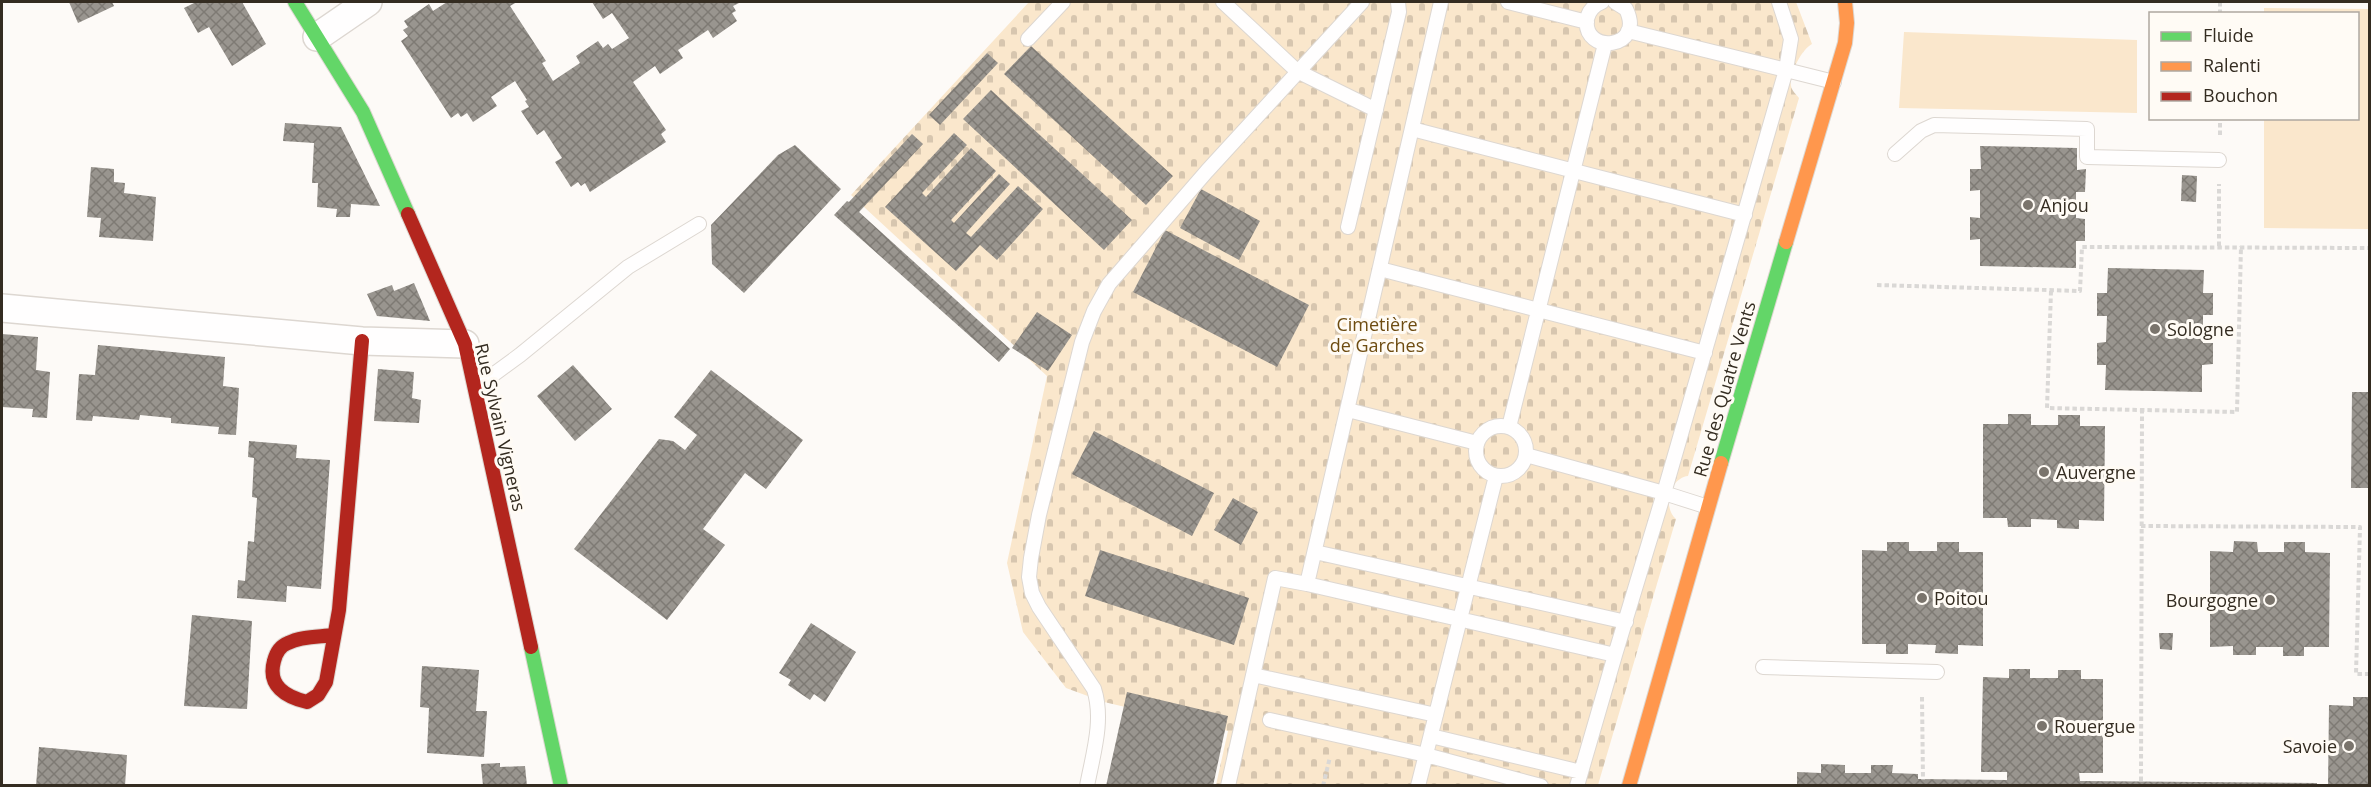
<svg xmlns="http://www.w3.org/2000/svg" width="2371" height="787" viewBox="0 0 2371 787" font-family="'Open Sans',sans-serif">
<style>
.cemetery{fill:url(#cemetery-stones)}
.pitch{fill:#fae7cc}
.building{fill:url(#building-cross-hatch)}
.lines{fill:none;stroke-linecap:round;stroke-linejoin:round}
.lane-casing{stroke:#ddd7d1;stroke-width:16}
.street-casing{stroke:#ddd7d1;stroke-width:30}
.fast-casing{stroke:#ddd7d1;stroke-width:16}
.slow-casing{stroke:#ddd7d1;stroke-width:16}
.jam-casing{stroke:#ddd7d1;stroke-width:16}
.path{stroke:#dad8d6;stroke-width:4;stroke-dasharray:4.5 3;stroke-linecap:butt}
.lane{stroke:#fffefe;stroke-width:14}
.street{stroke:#fffefe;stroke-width:27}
.fast{stroke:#63d668;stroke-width:14}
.slow{stroke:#ff974d;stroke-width:14}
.jam{stroke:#b3261e;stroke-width:14}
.poi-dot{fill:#7a746c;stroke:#fffbf5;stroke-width:2}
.labels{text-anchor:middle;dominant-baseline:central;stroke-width:6;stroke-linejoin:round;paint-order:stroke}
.poi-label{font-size:18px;fill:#342c21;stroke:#fffbf5;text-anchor:start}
.park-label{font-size:18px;fill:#6e4c11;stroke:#fffbf5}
.street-label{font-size:18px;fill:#342c21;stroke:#fffbf5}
</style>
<defs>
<pattern id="cemetery-stones" width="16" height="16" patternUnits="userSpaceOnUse" patternTransform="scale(1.5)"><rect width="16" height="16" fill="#fae7cc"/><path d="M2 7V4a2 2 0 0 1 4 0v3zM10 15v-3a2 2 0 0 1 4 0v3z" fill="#d7c6af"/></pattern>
<pattern id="building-cross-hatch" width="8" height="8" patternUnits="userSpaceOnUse" patternTransform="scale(1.5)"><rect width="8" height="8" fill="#99958f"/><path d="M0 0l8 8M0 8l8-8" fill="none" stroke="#7e7a74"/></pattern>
</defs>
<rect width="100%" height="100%" fill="#fdfaf7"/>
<path class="cemetery" d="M1029,2H1796L1812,44C1801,50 1789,74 1791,86C1792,91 1796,94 1799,98L1688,476C1670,478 1662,507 1676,519L1598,785H1216L1228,731L1104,702L1066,688L1023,632L1007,563L1047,376L851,195Z"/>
<path class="pitch" d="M2264,8L2369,9V229L2264,228V119L2358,118V14L2264,13Z
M1904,32L2137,40V113L1899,108Z"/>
<path class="building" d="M69,2H112L114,6L78,23Z
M196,2H242L266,44L232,66L209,27L198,33L184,8Z
M447,2H517L510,6L546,61L542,63L553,81L580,63L576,56L598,41L603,48L608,44L612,49L629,38L612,13L603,19L592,2H741L733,6L736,11L732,13L737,21L713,38L708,30L678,50L683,58L660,74L655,66L633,82L666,130L661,134L666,142L590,192L585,183L581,186L578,182L571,187L555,162L562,158L544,130L537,135L521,111L529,107L525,101L527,100L515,81L491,97L497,106L473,122L467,113L461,117L458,113L451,118L401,41L408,36L403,30L408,27L404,21L429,4L433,11Z
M1031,46L1173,176L1146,205L1004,74Z
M987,53L998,63L940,125L929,115Z
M991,90L1132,220L1104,250L963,119Z
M285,123L341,127L380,206L351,204L350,217H336L337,209L317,207L318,183H312L314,143L283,141Z
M954,133L967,145L922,193L926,197L971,148L996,171L951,220L954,223L999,174L1010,184L966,233L971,237L1018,186L1043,209L997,260L980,245L956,271L885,207Z
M912,134L923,144L859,212L1010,349L999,362L834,215L847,201L849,202Z
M795,145L841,189L744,293L712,264L711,225L778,155Z
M1980,146L2077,148V170L2086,169L2085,192H2076V218L2085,219V241H2076V268L1980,266V239L1970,240V217L1980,218V190L1970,191V169H1981Z
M91,167L114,169V182L125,183L124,193L156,197L153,241L99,237L101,218L87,217Z
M2182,175L2197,176L2196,202L2181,201Z
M1201,189L1260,221L1239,260L1180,228Z
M1165,230L1309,305L1277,367L1133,292Z
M2108,268L2204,270L2203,293H2213V315H2203V343H2213V364L2202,365V392L2105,390L2106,365H2097V343L2106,342L2107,316H2097V293H2107Z
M414,283L430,321L377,316L367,294L392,285L394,291Z
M1037,312L1072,335L1048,371L1012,348Z
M2,334L38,337L36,370L50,372L47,418L32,417L33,409L2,407Z
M98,345L225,357L223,386L239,388L236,435L218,434L219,427L171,423V418L140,415L139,420L93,416L92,421L76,420L79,374L95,375Z
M573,365L612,409L575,441L537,396Z
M378,369L414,372L412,398L421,400L419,423L374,421Z
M711,370L803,440L766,489L745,473L703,529L725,545L667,620L574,549L659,439L673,441L685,450L697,435L674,417Z
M2352,392H2370V488H2351Z
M2008,414H2031V425H2058V415H2080V426H2105L2104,521L2079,520V529L2057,528V520L2031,519V527H2008L2007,518H1983V424H2008Z
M1094,431L1214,493L1192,536L1072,474Z
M249,441L297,445L296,458L330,460L321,589L287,586L286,602L237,598L238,580L245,581L248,541L254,542L257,498L252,497L254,458L248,457Z
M1233,498L1258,512L1241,545L1214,530Z
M2234,541L2257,542L2258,552H2284V542H2305V552L2330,553L2329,647H2304V656H2283V647H2256V655H2233V646L2210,647V551L2233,552Z
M1887,542H1909V551H1937V542H1959V552H1983V646L1958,645V654L1935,653L1936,645L1908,644V654H1886V644H1862V550L1887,551Z
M1100,550L1249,598L1234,645L1085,596Z
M192,615L252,621L247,709L184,706Z
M811,623L856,652L825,702L814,694L810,700L788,685L791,680L779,673Z
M2159,633H2173L2172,650L2160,649Z
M422,666L479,670L476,711H487L484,757L427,753L429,708L420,707Z
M2009,669H2030V678H2058V670H2081V679H2103V773H2079L2080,781L2317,783V786H1797V772L1821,773V764L1845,765V773H1871V765H1893L1892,773L1918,774V779L2007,780V772H1981L1983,677L2009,678Z
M1127,692L1228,716L1213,786H1106Z
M2353,697H2370V786H2328L2329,705L2353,706Z
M39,747L127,755L125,786H36Z
M500,763V767L525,766L527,786H483L481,764Z"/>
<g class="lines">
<g class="lane-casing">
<path id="lane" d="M1223,2L1297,71L1376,110
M1508,2L1587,22
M1602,2C1594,5 1589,10 1587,19C1582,55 1646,50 1626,9L1615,2
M1779,2L1791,39L1786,70L1834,82
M1628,31L1786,70L1664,493L1708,507
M1028,39L1063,2
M1412,129L1745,215
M1895,154L1921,131L1934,125L2087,129V157L2219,160
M1348,227L1399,12L1398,2
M1380,269L1705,353
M475,388L520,355L628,267L699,224
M1348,410L1477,443
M1476 451a25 25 0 1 1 50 0a25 25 0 1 1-50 0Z
M1509,427L1605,44
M1315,552L1626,622
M1307,584L1441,2
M1763,667L1937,672
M1253,675L1436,715
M1270,720L1426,755L1541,786
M1431,736L1581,772
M1087,786C1093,754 1104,720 1094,689L1039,607L1032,593L1029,577L1031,558L1039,515L1082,342L1094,311L1109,284L1207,171L1362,2
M1228,786L1275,578L1307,584L1615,655L1664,493L1526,455
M1418,786L1496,476
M1577,786L1615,655"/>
</g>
<g class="street-casing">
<path id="street" d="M317,37L368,2
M2,308L362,341L465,344"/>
</g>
<g class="fast-casing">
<path id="fast" d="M295,2L363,112L408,214
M1721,463L1786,242
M531,647L561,786"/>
</g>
<g class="slow-casing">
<path id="slow" d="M1786,242L1845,43L1847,23L1845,2
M1629,786L1721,463"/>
</g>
<g class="jam-casing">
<path id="jam" d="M408,214L465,344L531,647
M334,635C319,637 301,636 288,643C280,646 276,653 274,661C267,686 286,697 307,702L318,695L326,682L339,610L362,341"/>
</g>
<path class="path" d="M2220,14V2
M2220,135V118
M2219,246V184
M1877,285L2080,291L2082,247L2370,248
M2051,291L2047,408L2237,412L2241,246
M2141,526L2360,527L2356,674H2370
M1922,697L1923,780
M2141,781L2142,410
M1323,786L1330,757"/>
<use href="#lane" class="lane"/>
<use href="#street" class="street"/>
<use href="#fast" class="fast"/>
<use href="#slow" class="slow"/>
<use href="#jam" class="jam"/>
</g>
<g class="poi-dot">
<circle cx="2028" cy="205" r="6"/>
<circle cx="2155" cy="329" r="6"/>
<circle cx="2044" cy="472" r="6"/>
<circle cx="1922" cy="598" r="6"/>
<circle cx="2270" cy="600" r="6"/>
<circle cx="2042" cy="726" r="6"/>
<circle cx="2349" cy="746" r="6"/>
</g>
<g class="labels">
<g class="poi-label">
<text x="2040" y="205">Anjou</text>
<text x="2167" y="329">Sologne</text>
<text x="2056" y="472">Auvergne</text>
<text x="1934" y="598">Poitou</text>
<text x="2258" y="600" text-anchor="end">Bourgogne</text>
<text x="2054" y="726">Rouergue</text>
<text x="2337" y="746" text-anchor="end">Savoie</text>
</g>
<g class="park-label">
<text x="1377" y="324">Cimetière<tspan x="1377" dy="21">de Garches</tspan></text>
</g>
<g class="street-label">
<text transform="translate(1724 389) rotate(-74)">Rue des Quatre Vents</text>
<text transform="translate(501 427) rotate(77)">Rue Sylvain Vigneras</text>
</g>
</g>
<rect width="2371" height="787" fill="none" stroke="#342c21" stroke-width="6"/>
<rect x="2149" y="12" width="210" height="108" fill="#fffbf5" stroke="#aea8a0" stroke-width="1.5"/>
<rect x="2161" y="32" width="30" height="9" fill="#63d668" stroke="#aea8a0" stroke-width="1.5"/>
<text x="2203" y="42" font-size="18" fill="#342c21">Fluide</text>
<rect x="2161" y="62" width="30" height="9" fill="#ff974d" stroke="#aea8a0" stroke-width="1.5"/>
<text x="2203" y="72" font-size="18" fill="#342c21">Ralenti</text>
<rect x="2161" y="92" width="30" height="9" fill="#b3261e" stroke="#aea8a0" stroke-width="1.5"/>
<text x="2203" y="102" font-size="18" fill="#342c21">Bouchon</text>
</svg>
